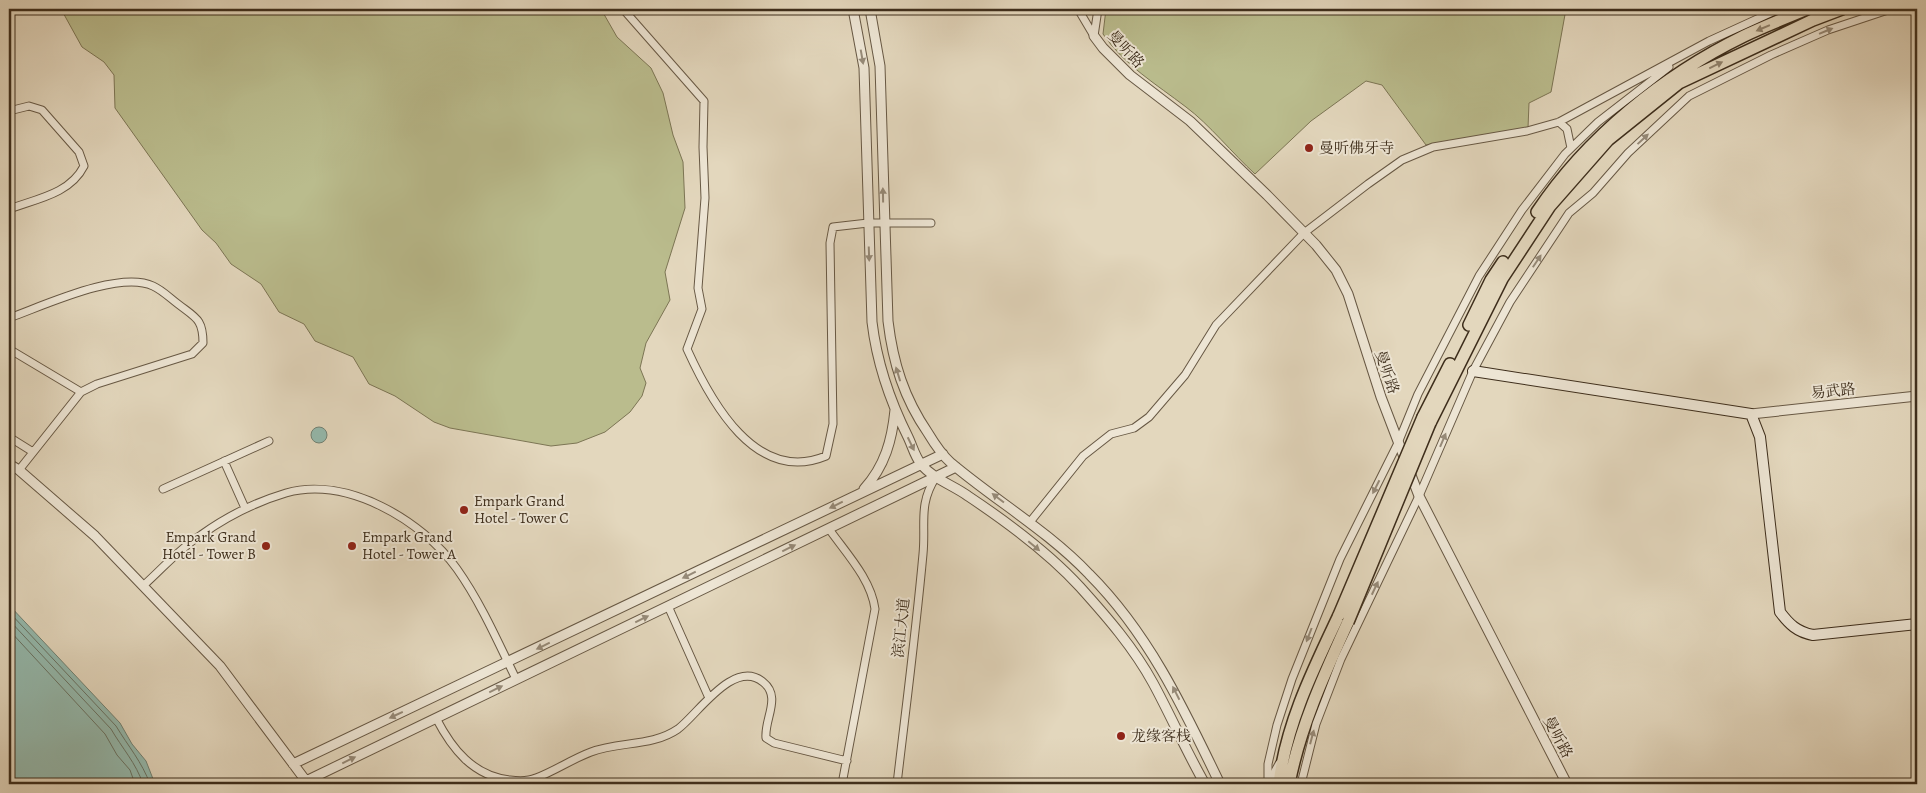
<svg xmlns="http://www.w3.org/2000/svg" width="1926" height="793" viewBox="0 0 1926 793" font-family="Alegreya,'Noto Serif SC',serif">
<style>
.green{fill:#babc8d;stroke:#7c7554}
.water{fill:#95baae;stroke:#728274}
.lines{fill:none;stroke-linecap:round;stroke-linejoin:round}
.shore{stroke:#6a7465;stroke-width:1}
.minor-casing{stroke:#675844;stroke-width:9}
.tertiary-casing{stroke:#675844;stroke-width:11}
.secondary-casing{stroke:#3e2e1c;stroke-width:12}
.trunk-casing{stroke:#3e2e1c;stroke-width:14}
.minor{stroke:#ede5d4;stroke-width:7}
.tertiary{stroke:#ede5d4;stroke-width:9}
.secondary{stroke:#ede5d4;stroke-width:10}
.trunk{stroke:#e3d7bd;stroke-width:11}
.trunk-bridge-casing{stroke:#3e2e1c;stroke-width:14;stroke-linecap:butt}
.trunk-bridge{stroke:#e3d7bd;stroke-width:11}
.oneway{fill:#90826c}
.oneway2{fill:#968a78}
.poi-dot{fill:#8f2418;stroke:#ede5d4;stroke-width:2}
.labels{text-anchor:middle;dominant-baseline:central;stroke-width:4;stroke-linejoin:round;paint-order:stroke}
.street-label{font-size:15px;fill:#3e2e1c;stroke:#ede5d4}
.poi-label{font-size:15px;fill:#3e2e1c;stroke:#ede5d4;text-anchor:start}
</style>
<rect width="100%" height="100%" fill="#e3d7bd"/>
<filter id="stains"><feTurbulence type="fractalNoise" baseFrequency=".004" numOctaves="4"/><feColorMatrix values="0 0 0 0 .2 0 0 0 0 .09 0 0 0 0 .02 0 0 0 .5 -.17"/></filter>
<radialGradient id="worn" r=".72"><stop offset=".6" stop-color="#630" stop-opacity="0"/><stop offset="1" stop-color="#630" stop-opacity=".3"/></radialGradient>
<path class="green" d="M61,9H601L617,37L651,68L663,93L673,135L683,162L685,208L665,272L670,300L646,343L640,368L646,383L642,396L630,412L605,432L577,443L551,446L450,428L434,422L395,396L369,384L353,357L315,341L304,324L279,312L261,284L231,264L216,243L202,230L115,108L114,75L104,62L82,47Z
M1106,9H1566L1551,92L1529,103L1528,128L1426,145L1382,85L1366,81L1311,121L1255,174C1233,154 1209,124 1186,107C1156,84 1124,65 1103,34Z"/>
<path class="water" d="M311 435a8 8 0 1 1 16 0a8 8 0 1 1-16 0Z
M9,605L120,723L132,744L146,761L155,784H9Z"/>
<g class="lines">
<path class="shore" d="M9,612L116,726C128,746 142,762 150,784
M9,620L111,729C122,748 136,763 143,784
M9,630L105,734L117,755L130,770L135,784"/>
<g class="minor-casing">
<path id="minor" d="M623,9L704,101L703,147L705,198L698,288L702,309L687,349C711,402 756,485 826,456L833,424L830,243L833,227L868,223H931
M1078,9L1094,36
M1094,36L1098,9
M9,111L29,106L42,110L79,152L84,166C70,194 36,199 9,209
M1559,122L1567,129L1571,148
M9,318C43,306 119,270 153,286C162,290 170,298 178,304C196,318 203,319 203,343L192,354L97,384L81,392L19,470
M9,349L81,392
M9,437L33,452
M224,461L245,508
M163,489L269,441
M1030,522L1083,456L1111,434L1134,428L1149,417L1185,375L1216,325L1304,233L1368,184L1402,160L1433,147L1527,131L1559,122L1709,41L1779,9
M829,529C846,553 871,579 875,609L842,784
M144,585C162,569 180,548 201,535C226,517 256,502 286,493C347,476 422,520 457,569C481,603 498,642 516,679
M668,606L709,698
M436,718C452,749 473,776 510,780C518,781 529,781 536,778C555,771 572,759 591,752C619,741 652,747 678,729C698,714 734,658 763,682C782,697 764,719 766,738L774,743L847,761
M897,784C906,707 916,631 923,554C926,524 918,504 936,477
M1268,784V764L1277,725L1292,679L1340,559L1398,443L1418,394L1479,276L1522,210L1565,154L1598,122L1669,67
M1301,784L1316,724L1341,659L1419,496L1473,371L1510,302L1569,213L1593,193L1628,153L1689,96L1771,55L1828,30L1891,9"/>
</g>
<g class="tertiary-casing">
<path id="tertiary" d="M853,9L864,68L872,322C877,364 889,399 908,437C912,445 915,457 921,464C933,479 953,485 968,496C1007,522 1048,552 1080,587C1107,617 1134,648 1153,683C1171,716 1186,751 1205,784
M870,9L880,66L888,321C893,363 904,398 928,433C934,443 942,455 951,463C996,501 1048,531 1089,574C1149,634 1184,709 1220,784
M1094,36L1103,48L1130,75L1190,121L1267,195L1316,245L1336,270L1348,294L1381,397L1419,496L1567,784
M1751,414L1917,396
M9,464L19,470L95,536L220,666L306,781L956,467
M864,489C885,466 892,440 895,410
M293,764L943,454
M1269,784L1280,764"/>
</g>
<g class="secondary-casing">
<path id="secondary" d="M1473,371L1751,414L1760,437L1780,612C1789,624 1797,632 1813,635L1917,624"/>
</g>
<g class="trunk-casing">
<path id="trunk" d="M1537,212C1587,137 1664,75 1744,36C1765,26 1786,18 1807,9
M1469,325L1491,280L1503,262
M1423,417L1450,364
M1430,423L1502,279L1550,206L1608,140L1679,83L1813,20L1842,9
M1279,784C1286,724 1313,670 1339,615
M1289,784C1300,727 1324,675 1348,622"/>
</g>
<use href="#minor" class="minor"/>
<use href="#tertiary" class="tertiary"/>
<use href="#secondary" class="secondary"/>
<use href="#trunk" class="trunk"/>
<g class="trunk-bridge-casing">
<path id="trunk-bridge" d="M1339,615L1423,417
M1348,622L1430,423"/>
</g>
<use href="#trunk-bridge" class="trunk-bridge"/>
</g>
<defs><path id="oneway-solid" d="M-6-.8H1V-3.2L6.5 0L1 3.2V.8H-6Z" transform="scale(1.25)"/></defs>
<g class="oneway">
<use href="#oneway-solid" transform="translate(1763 28) rotate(157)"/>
<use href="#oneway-solid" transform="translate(1716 65) rotate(-26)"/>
</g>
<g class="oneway2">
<use href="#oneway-solid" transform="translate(1826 31) rotate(-22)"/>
<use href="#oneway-solid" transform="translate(862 57) rotate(80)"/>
<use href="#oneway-solid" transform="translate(1643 139) rotate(-43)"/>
<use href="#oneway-solid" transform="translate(883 195) rotate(-91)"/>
<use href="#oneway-solid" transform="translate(869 254) rotate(88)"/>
<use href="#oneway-solid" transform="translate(1537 261) rotate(-56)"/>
<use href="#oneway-solid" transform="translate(898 374) rotate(-107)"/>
<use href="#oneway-solid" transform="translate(1443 440) rotate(-67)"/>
<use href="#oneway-solid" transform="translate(911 444) rotate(64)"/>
<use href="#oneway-solid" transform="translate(1376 487) rotate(117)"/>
<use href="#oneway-solid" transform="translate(998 498) rotate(-143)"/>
<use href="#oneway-solid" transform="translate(836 505) rotate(154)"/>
<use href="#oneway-solid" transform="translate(1034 546) rotate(40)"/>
<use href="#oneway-solid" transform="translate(789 548) rotate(-26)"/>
<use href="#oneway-solid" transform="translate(689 575) rotate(154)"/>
<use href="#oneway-solid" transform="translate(1375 588) rotate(-65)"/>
<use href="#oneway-solid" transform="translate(642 619) rotate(-26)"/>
<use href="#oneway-solid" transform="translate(1309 635) rotate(111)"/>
<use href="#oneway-solid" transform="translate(543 646) rotate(154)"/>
<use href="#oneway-solid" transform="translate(496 689) rotate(-26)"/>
<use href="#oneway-solid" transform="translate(1176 693) rotate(-117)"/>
<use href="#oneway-solid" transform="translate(396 715) rotate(155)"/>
<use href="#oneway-solid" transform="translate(1312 737) rotate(-75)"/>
<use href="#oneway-solid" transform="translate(349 760) rotate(-26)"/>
</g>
<g class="poi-dot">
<circle cx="1309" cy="148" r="5"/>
<circle cx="464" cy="510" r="5"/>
<circle cx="266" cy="546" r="5"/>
<circle cx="352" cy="546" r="5"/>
<circle cx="1121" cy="736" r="5"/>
</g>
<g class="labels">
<g class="street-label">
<text transform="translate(1126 49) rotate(47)">曼听路</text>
<text transform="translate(1387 372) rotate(71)">曼听路</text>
<text transform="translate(1833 391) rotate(-6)">易武路</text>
<text transform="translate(901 628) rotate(-84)">滨江大道</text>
<text transform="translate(1558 737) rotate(62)">曼听路</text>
</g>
<g class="poi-label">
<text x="1319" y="148">曼听佛牙寺</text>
<text x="474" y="501">Empark Grand<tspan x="474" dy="17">Hotel - Tower C</tspan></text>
<text x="256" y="537" text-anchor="end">Empark Grand<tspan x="256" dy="17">Hotel - Tower B</tspan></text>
<text x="362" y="537">Empark Grand<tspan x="362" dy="17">Hotel - Tower A</tspan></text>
<text x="1131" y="736">龙缘客栈</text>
</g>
</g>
<rect width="1926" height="793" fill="none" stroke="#e3d7bd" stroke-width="30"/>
<rect x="10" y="10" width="1906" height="773" fill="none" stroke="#3e2e1c" stroke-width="2.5"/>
<rect x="15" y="15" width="1896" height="763" fill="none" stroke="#3e2e1c"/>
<rect width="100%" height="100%" filter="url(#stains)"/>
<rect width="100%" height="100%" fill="url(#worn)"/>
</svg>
